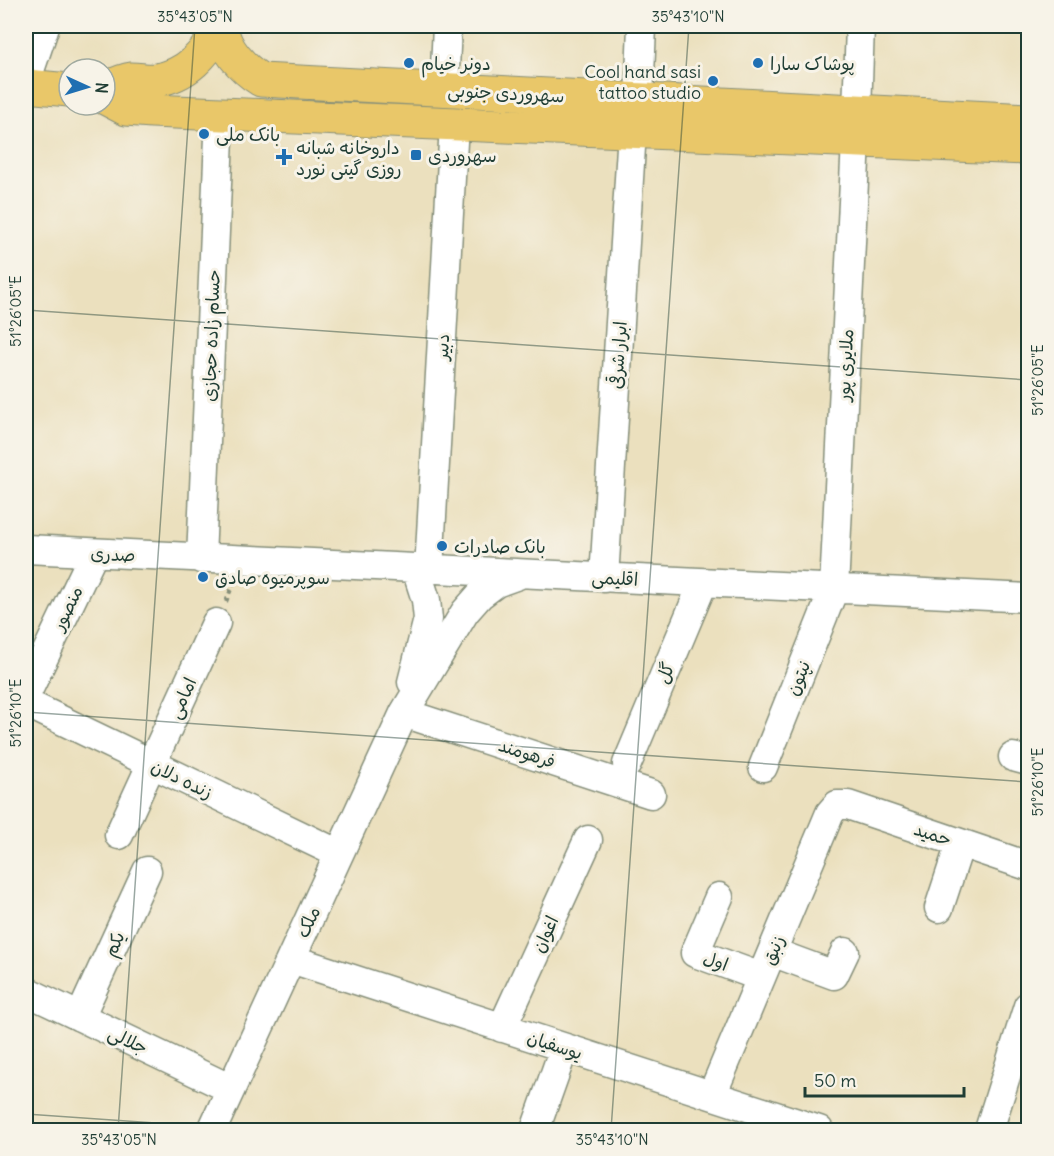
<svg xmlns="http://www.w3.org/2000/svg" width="1054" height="1156" viewBox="0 0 1054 1156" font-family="Delius,'Playpen Sans Arabic',sans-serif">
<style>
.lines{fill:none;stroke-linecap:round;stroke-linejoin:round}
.minor-casing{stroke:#858e79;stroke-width:31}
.major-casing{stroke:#858e79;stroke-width:35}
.path{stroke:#858e79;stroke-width:4;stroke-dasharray:4.5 4.5;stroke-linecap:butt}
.minor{stroke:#fff;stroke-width:28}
.major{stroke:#e9c769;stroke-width:33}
.ticks{fill:none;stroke:#1f3d34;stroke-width:1.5;stroke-opacity:0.45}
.poi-dot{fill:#1f6fb2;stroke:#f7f3e8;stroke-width:2}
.labels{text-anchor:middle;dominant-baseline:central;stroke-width:6;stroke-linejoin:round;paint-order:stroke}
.poi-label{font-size:18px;fill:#1f3d34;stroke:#f7f3e8;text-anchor:start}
.street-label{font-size:18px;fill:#1f3d34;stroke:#f7f3e8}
.neatline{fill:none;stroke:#1f3d34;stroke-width:2}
.ticks-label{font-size:15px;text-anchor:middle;fill:#1f3d34}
</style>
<rect width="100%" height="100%" fill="#f7f3e8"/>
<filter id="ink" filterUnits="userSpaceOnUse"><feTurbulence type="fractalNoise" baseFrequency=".0167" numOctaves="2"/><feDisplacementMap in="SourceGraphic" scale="12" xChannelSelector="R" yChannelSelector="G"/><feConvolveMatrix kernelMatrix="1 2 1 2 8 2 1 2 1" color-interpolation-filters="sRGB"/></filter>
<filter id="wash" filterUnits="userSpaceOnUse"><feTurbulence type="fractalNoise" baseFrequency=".008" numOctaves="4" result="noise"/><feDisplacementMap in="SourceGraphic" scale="24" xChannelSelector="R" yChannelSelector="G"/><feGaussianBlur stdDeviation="1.35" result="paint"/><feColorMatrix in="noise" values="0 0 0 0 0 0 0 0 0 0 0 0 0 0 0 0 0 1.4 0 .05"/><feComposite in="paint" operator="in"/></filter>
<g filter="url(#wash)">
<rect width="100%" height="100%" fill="#ebe0be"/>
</g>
<g filter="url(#ink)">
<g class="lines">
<g class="minor-casing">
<path id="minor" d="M26,82L45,26
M444,90L447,26
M639,100L642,26
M857,111L860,26
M26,549L1028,598
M201,559L220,114
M429,570L454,124
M604,578L632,131
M412,682L428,619L426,600L416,569
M26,695L94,553
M26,703L339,854
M404,713L651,794
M1013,757L1028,761
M627,764L703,583
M763,767L834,589L856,141
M119,835L216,623
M719,897L695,953L761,977
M939,908L960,844
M772,952L834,975L845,952
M291,959L819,1130
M26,991L231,1089
M80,1017L147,871
M502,1028L588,840
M712,1095L830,813L837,805H848L1028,866
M212,1130L404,713L465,612L480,595L496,583L518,575
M535,1130L564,1048
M989,1130L1028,1006"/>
</g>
<g class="major-casing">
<path id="major" d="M221,26C224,49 242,68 261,80L1028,120
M26,86L69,90
M105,89C113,85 123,80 132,79C140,79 148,81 156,80C188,75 204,54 221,29
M105,98L126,109L152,111L1028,148"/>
</g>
<path class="path" d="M226,602L233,584"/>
<use href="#minor" class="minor"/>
<use href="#major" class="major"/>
</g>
</g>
<path class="ticks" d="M26,310L1028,380M26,712L1028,782M26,1114L256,1130M118,1130L195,26M611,1130L689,26"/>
<g class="poi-dot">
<circle cx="409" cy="63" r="6"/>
<circle cx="758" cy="63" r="6"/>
<circle cx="713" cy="81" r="6"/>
<circle cx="204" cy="134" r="6"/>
<rect x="410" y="149" width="12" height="12" rx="3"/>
<path d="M281 148h6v6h6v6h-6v6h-6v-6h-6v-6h6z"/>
<circle cx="442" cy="546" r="6"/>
<circle cx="203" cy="577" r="6"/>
</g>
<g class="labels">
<g class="poi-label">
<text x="421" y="63">دونر خیام</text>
<text x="770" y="63">پوشاک سارا</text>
<text x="701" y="71" text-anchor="end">Cool hand sasi<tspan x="701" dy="21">tattoo studio</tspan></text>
<text x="216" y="134">بانک ملی</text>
<text x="296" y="147">داروخانه شبانه<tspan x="296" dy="21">روزی گیتی نورد</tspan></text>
<text x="428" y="155">سهروردی</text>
<text x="454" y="546">بانک صادرات</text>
<text x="215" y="577">سوپرمیوه صادق</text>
</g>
<g class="street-label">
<text transform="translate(506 93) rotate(3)">سهروردی جنوبی</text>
<text transform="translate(211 336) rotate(-88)">حسام زاده حجازی</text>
<text transform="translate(442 347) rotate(-87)">دبیر</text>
<text transform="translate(618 355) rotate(-86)">ابرار شرقی</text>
<text transform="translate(845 365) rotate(-87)">ملایری پور</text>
<text transform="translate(113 554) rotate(3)">صدری</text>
<text transform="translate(615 578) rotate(3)">اقلیمی</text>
<text transform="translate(67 608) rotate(-64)">منصور</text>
<text transform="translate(665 673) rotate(-67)">گل</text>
<text transform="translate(798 678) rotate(-68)">نپتون</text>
<text transform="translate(182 698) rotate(-66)">امامی</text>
<text transform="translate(527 753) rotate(18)">فرهومند</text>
<text transform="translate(182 779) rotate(26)">زنده دلان</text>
<text transform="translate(933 834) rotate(19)">حمید</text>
<text transform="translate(308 922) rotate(-65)">ملک</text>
<text transform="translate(545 934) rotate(-65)">اغوان</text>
<text transform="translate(114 944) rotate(-65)">یکم</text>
<text transform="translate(773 950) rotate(-67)">زنبق</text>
<text transform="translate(716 961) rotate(20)">اول</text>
<text transform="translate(128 1040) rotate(25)">جلالی</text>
<text transform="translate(555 1045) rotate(18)">یوسفیان</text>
</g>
</g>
<rect width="1054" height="1156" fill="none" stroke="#f7f3e8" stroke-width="66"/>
<g transform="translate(87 87) rotate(94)"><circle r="28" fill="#f7f3e8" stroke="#a1aaa0" stroke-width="1.5"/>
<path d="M0-4.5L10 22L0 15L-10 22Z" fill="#1f6fb2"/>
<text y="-9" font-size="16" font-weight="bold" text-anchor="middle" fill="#1f3d34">N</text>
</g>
<path d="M805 1087v9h159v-9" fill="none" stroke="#1f3d34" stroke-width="3"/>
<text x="814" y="1087" font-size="18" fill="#1f3d34" stroke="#f7f3e8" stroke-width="4.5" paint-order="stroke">50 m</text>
<rect x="33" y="33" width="988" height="1090" class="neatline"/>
<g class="ticks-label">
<text x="195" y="22">35°43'05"N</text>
<text x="688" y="22">35°43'10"N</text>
<text transform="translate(16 311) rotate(-90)" y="5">51°26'05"E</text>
<text transform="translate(1038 380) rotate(-90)" y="5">51°26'05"E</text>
<text transform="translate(16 713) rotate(-90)" y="5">51°26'10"E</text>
<text transform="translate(1038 782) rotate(-90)" y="5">51°26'10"E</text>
<text x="119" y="1145">35°43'05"N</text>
<text x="612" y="1145">35°43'10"N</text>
</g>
</svg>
